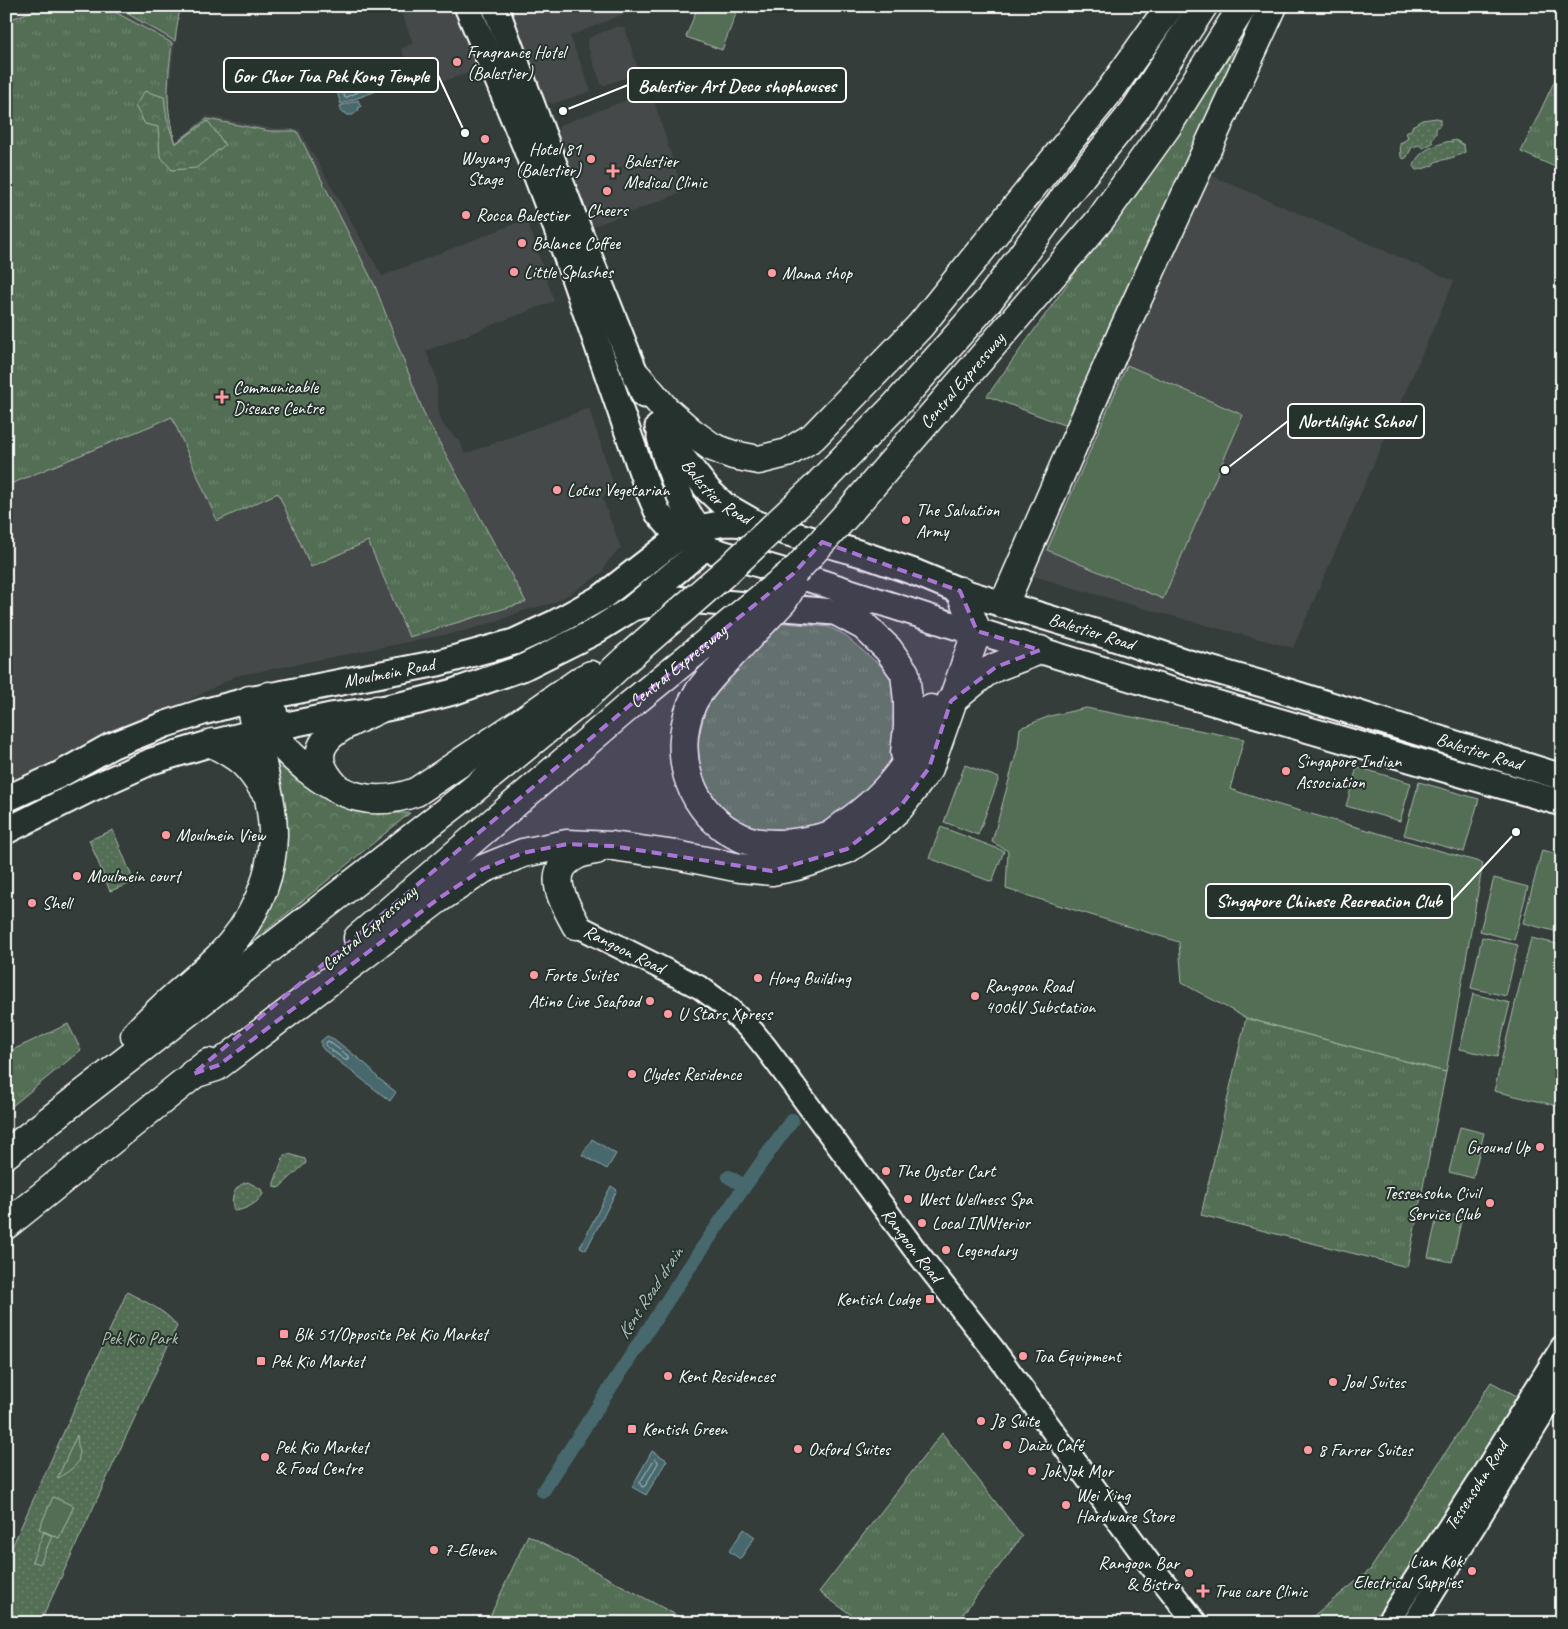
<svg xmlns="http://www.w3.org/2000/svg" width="1568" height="1629" viewBox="0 0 1568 1629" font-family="Caveat,sans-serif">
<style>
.built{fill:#454949}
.grass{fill:url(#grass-tufts);stroke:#a8b6aa}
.forest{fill:url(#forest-crowns);stroke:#a8b6aa}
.park{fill:url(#park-dots);stroke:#a8b6aa}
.garden{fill:#526e55;stroke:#a8b6aa}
.water{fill:#47696e;stroke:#91a5a8}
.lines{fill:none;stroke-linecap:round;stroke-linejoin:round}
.shore{stroke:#b5c3c5;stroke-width:1}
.canal{stroke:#47696e;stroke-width:14}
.secondary-casing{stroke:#fff;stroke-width:26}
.primary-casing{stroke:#fff;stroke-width:29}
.highway-casing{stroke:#fff;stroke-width:31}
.secondary{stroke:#26332d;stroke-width:22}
.primary{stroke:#26332d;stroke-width:25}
.highway{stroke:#26332d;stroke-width:28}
.highway-bridge-casing{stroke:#fff;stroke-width:31;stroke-linecap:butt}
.highway-bridge{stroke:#26332d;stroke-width:28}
.marked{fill:#a976d5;fill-opacity:0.2;stroke:#a976d5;stroke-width:4;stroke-dasharray:10 6;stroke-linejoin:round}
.poi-dot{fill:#ff9aa2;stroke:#26332d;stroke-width:2}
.labels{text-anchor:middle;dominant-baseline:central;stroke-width:4;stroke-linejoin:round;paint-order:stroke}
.poi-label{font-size:18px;fill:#fff;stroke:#26332d;text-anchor:start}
.street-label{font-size:18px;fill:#fff;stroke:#26332d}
.park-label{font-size:18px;fill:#b1beb2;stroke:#26332d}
.water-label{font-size:19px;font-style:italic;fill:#acbcbe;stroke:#26332d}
.leader{fill:none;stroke:#fff;stroke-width:2}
.callout-dot{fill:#fff;stroke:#26332d;stroke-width:2}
.callout{fill:#26332d;stroke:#fff;stroke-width:2}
.callout-label{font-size:19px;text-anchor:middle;font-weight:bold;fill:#fff}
</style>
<defs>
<pattern id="grass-tufts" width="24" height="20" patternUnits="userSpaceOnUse" patternTransform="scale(1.25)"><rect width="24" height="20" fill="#526e55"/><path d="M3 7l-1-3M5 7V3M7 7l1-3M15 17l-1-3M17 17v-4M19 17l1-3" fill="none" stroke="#6c846e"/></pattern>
<pattern id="forest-crowns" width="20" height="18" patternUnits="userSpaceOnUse" patternTransform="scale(1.25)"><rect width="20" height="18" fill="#526e55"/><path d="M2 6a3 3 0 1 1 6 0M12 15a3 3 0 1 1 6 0" fill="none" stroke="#6c846e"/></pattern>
<pattern id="park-dots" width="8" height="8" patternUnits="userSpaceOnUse" patternTransform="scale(1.25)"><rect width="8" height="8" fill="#526e55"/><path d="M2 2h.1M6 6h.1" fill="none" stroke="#6c846e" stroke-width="1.8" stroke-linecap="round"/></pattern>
</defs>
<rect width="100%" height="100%" fill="#343d3a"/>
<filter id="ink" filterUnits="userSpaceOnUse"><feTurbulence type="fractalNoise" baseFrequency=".02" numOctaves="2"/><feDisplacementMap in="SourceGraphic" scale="10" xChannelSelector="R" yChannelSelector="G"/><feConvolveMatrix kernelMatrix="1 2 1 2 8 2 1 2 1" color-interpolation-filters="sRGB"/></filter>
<g filter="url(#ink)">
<path class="built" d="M6,6H114L175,41L168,96L171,127L176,141L207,116L269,128L299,129L382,276L527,219L554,301L426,351L436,376L439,417L445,427L460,442L465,454L589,408L616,492L602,497L621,548L607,562L603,572L570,594L553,603L522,611L498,621L464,631L236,676L127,732L6,787Z
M406,6H457L481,69L444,81L440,73L418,90L401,49L413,43L400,9Z
M510,6H625L626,13L570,36L591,91L553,104L545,101Z
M618,26L625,28L639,73L602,86L587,45L589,38Z
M651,91L683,192L592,227L557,133L560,125Z
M1208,174L1454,281L1293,648L1153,611L1033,576L1124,363Z"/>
<path class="grass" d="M45,6H104L172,43C168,78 164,108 176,143L207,119L269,131H297L375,286L425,416L526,602L409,637L368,541L311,567L278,493L217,521L172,417L6,486V94L14,90L6,75V21Z
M114,6H180L175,41Z
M1244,37L1069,427L987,396Z
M1562,65V170L1521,152Z
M775,622L829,627L843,634L894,677L898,722L889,772L828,826L781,837L741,824L716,802L700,775L698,741L706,706L716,685Z
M1246,1018L1446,1072L1407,1267L1201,1215Z
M68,1024L81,1050L6,1111V1053Z
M1491,1382L1528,1402L1387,1623H1307L1306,1622L1370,1570Z
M942,1433L1022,1536L956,1623H863L819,1592Z
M528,1535L691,1623H487Z"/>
<path class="forest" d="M145,91L164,97L167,120L175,144L208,121L225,145L196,168L172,170L160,156L158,127L145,124L135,106Z
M271,750L377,813H410L235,956L270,911L284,870L282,807Z"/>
<path class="park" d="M1437,118L1440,119V125L1436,128V134L1431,140L1433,143L1423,148L1419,145L1412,147L1407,157L1404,159L1401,157L1400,143L1406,140L1408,137L1406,133L1411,130L1413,125H1414L1422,120Z
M1455,140L1464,145L1465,152C1456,157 1448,159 1438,161C1431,163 1438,163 1431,166C1429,167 1419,170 1416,170L1414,168C1415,154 1430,147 1443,143C1447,141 1451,142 1455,140Z
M113,830L134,882L110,891L89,840Z
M289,1154L305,1159L306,1163L280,1187L277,1188L274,1187V1183L284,1155Z
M248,1182L261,1189L263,1194C257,1204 245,1210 234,1211C230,1198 234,1185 248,1182Z
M127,1292C143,1301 166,1310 177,1326L40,1623H29L6,1611V1560Z"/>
<path class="garden" d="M698,6H739L722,50L686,37Z
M1127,365L1243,415L1163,599L1047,550Z
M1086,708L1244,739L1230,789L1269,802L1483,863L1446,1072L1246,1018L1182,983L1179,942L1006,889L1008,851L992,842L1018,747L1020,728L1050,716Z
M965,765L999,778L978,835L944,822Z
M1357,767L1411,783L1400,821L1346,806Z
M1419,782L1479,799L1464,852L1404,835Z
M941,827L1004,851L992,882L929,858Z
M1542,850L1562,855V933L1523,923Z
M1494,878L1528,887L1514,940L1480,931Z
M1482,937L1518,945L1506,996L1471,988Z
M1531,938L1562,945V1107L1494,1091Z
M1473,994L1510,1003L1497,1057L1460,1049Z
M1460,1127L1484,1133L1473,1178L1449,1172Z
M1438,1212L1462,1217L1452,1262L1428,1257Z
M77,1435C80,1466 83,1461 57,1479Z
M53,1497L74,1506L59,1538L39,1529Z
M44,1532L52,1536L40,1564L32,1561Z"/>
<path class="water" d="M367,73L368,76L373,74L379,90L341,104L336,89L340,87L339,84C344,82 344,78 349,76C355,73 361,76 367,73Z
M358,100L361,107L358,108L359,110L353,115H346L345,112L342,113L340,106Z
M327,1036L334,1039L368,1066L378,1078L396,1092L390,1101L324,1050L321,1046V1041Z
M592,1139L616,1154L607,1169L582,1155Z
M611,1186L617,1190L586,1250L580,1247Z
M652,1451L667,1460L646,1495L632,1487Z
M744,1529L755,1537L740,1559L729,1551Z"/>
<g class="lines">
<path class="shore" d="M353,80L369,81L371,86L345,98L343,91Z
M328,1041L348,1056V1060H345L327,1047L326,1044Z
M655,1459L658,1461V1463L645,1486L642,1487L640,1483Z"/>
<path class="canal" d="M729,1177L744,1186
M543,1491C625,1366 704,1240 792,1120"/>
<g class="secondary-casing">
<g id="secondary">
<path id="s1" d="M576,925L701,988L729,1009L753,1032L766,1048L913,1247L993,1349L1152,1567L1196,1623"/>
<path id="s2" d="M1387,1623L1481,1478L1562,1347"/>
<path d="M1414,1623L1562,1383"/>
</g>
</g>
<g class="primary-casing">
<g id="primary">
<path d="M467,6L526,148L558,232L647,487L658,513L679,537L704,548L813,580L958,627L977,631L1153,685L1562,803"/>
<path d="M495,6L577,226L644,395"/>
<path id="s3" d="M658,427L708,490L724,505L757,524L862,554L914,572L960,591L1111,637L1189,663L1276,688L1562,777"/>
<path d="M660,437L665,456L683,504L703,538L704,543"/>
<path d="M636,607L674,599L859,614"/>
<path id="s4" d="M6,799L59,775L111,746L166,724L203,712L249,700L438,663L514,642L555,623L602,597L679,537L697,528L726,523L755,524"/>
<path d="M6,831L88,790L152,761L212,743L277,727L331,716L377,710L419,701L453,692L522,668L594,632L631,609L704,548"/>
</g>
</g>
<g class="highway-casing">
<g id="highway">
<path d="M1067,194L1135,110L1203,6"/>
<path d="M637,376L666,410L691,432L712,447L733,455L759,460L787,453L813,437L920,326L1112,88L1170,6"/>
<path id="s5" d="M850,511L1100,220L1168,125L1243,6"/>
<path d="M1004,604L1122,333L1273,6"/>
<path d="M840,613L864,626L888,649L905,673L908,701V727L905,753"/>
<path d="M722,665C711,677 699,689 692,704C671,755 690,815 742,838C755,844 770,844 783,844C798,843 814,840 828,836C834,834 839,829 844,825C866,810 888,790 904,767C916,750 923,729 931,709"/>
<path d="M269,696C273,709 276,733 282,744C288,754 298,761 306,768C342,797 372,808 416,792L523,721L583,679L591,675"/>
<path d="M951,701L985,673L996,667L1040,650"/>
<path d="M212,743C241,758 247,763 264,790"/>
<path d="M336,787C295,743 342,726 377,710"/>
<path d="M576,925C564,902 543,871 577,855C583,852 590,851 596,850"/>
<path d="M358,938L484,830"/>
<path d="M135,1035C161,1006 192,983 219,957C252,923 272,883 273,835C273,811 267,787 262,763C258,742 254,721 249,700"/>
<path d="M193,1074L216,1067L438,899L483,869L523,853L567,844L612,846L676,855L740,868L772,871L797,866L847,849L874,831L900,807L929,768L977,631L960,591"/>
<path d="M6,1154L459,801L579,703L625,660"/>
<path d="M6,1225L208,1063"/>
</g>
</g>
<use href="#secondary" class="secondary"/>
<use href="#primary" class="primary"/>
<use href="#highway" class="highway"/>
<g class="highway-bridge-casing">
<g id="highway-bridge">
<path d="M625,660L730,568L814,489L896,405L989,300L1067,194"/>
<path d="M722,665L783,601L792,586"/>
<path id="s6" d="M484,830L629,706L798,568L850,511"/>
</g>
</g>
<use href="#highway-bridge" class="highway-bridge"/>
</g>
</g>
<path class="marked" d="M822,542L960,591L977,631L1040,650L996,667L951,701L929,768L900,807L847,849L772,871L612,846L567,844L523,853L483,869L438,899L219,1065L193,1074L629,706L793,574Z"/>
<g class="poi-dot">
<circle cx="457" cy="62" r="5"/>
<circle cx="485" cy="139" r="5"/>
<circle cx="591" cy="159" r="5"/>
<path d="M610.5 163.5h5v5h5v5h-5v5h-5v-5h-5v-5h5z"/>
<circle cx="607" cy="191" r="5"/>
<circle cx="466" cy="215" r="5"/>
<circle cx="522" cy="243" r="5"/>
<circle cx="514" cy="272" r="5"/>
<circle cx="772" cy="273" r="5"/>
<path d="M219.5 389.5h5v5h5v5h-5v5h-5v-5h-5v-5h5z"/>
<circle cx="557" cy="490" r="5"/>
<circle cx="906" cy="520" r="5"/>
<circle cx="1286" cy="771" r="5"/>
<circle cx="166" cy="835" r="5"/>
<circle cx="77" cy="876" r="5"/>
<circle cx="32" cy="903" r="5"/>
<circle cx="534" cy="975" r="5"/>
<circle cx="758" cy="978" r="5"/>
<circle cx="975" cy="996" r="5"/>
<circle cx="650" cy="1001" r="5"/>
<circle cx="668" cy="1014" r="5"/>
<circle cx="632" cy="1074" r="5"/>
<circle cx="1540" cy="1147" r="5"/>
<circle cx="886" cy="1171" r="5"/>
<circle cx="908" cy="1199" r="5"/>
<circle cx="1490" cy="1203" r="5"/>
<circle cx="922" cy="1223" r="5"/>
<circle cx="946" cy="1250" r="5"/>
<rect x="925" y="1294" width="10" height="10" rx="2.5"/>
<rect x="279" y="1329" width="10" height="10" rx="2.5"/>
<circle cx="1023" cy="1356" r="5"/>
<rect x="256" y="1356" width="10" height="10" rx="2.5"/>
<circle cx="668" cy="1376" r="5"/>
<circle cx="1333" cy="1382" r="5"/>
<circle cx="981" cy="1421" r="5"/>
<rect x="627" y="1424" width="10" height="10" rx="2.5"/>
<circle cx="1007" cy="1445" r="5"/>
<circle cx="798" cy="1449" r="5"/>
<circle cx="1308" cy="1450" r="5"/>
<circle cx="265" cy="1457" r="5"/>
<circle cx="1032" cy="1471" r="5"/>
<circle cx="1066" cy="1505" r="5"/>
<circle cx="434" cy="1550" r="5"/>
<circle cx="1472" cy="1571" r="5"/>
<circle cx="1189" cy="1573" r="5"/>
<path d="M1200.5 1583.5h5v5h5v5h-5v5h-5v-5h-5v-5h5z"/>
</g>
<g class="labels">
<g class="poi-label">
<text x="467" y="52">Fragrance Hotel<tspan x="467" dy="21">(Balestier)</tspan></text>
<text x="581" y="149" text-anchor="end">Hotel 81<tspan x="581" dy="21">(Balestier)</tspan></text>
<text x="485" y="158" text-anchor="middle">Wayang<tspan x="485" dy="21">Stage</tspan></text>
<text x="624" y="161">Balestier<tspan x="624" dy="21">Medical Clinic</tspan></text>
<text x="607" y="210" text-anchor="middle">Cheers</text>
<text x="476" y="215">Rocca Balestier</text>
<text x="532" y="243">Balance Coffee</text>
<text x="524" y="272">Little Splashes</text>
<text x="782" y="273">Mama shop</text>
<text x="233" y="387">Communicable<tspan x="233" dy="21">Disease Centre</tspan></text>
<text x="567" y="490">Lotus Vegetarian</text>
<text x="916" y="510">The Salvation<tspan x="916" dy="21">Army</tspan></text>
<text x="1296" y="761">Singapore Indian<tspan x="1296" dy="21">Association</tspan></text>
<text x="176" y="835">Moulmein View</text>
<text x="87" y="876">Moulmein court</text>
<text x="42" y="903">Shell</text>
<text x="544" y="975">Forte Suites</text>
<text x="768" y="978">Hong Building</text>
<text x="985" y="986">Rangoon Road<tspan x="985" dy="21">400kV Substation</tspan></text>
<text x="640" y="1001" text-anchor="end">Atino Live Seafood</text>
<text x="678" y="1014">U Stars Xpress</text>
<text x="642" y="1074">Clydes Residence</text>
<text x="1530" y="1147" text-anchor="end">Ground Up</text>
<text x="896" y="1171">The Oyster Cart</text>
<text x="1480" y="1193" text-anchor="end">Tessensohn Civil<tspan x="1480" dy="21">Service Club</tspan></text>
<text x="918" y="1199">West Wellness Spa</text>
<text x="932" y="1223">Local INNterior</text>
<text x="956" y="1250">Legendary</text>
<text x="920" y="1299" text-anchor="end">Kentish Lodge</text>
<text x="294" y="1334">Blk 51/Opposite Pek Kio Market</text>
<text x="1033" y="1356">Toa Equipment</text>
<text x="271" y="1361">Pek Kio Market</text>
<text x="678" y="1376">Kent Residences</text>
<text x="1343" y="1382">Jool Suites</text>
<text x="991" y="1421">J8 Suite</text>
<text x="642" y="1429">Kentish Green</text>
<text x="1017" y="1445">Daizu Café</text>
<text x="275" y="1447">Pek Kio Market<tspan x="275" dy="21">&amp; Food Centre</tspan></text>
<text x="808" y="1449">Oxford Suites</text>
<text x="1318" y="1450">8 Farrer Suites</text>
<text x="1042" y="1471">Jok Jok Mor</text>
<text x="1076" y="1495">Wei Xing<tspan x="1076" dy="21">Hardware Store</tspan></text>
<text x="444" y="1550">7-Eleven</text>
<text x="1462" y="1561" text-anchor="end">Lian Kok<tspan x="1462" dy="21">Electrical Supplies</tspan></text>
<text x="1179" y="1563" text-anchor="end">Rangoon Bar<tspan x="1179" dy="21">&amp; Bistro</tspan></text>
<text x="1214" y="1591">True care Clinic</text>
</g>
<g class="street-label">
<text stroke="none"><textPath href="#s5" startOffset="172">Central Expressway</textPath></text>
<text stroke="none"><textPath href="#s3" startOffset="88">Balestier Road</textPath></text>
<text stroke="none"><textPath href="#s3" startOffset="492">Balestier Road</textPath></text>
<text stroke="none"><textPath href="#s6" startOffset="254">Central Expressway</textPath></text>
<text stroke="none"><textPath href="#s4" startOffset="406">Moulmein Road</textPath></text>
<text stroke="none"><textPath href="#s3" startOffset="898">Balestier Road</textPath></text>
<text transform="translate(369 928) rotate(-41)">Central Expressway</text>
<text stroke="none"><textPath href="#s1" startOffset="54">Rangoon Road</textPath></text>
<text stroke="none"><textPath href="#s1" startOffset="474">Rangoon Road</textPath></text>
<text stroke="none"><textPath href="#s2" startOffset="164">Tessensohn Road</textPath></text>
</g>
<g class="park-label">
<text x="139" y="1338">Pek Kio Park</text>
</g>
<g class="water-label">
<text transform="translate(650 1293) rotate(-57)">Kent Road drain</text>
</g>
</g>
<path class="leader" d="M465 133L438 75M563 111L628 85M1225 470L1288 421M1516 832L1452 901"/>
<g class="callout-dot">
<circle cx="465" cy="133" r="5"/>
<circle cx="563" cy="111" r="5"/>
<circle cx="1225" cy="470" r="5"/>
<circle cx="1516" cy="832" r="5"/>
</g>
<g class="callout">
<rect x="224" y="58" width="214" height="34" rx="5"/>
<rect x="628" y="68" width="218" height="34" rx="5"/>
<rect x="1288" y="404" width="136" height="34" rx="5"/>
<rect x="1206" y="884" width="246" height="34" rx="5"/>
</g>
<g class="callout-label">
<text x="331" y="82">Gor Chor Tua Pek Kong Temple</text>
<text x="737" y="92">Balestier Art Deco shophouses</text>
<text x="1356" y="427">Northlight School</text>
<text x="1329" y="907">Singapore Chinese Recreation Club</text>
</g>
<rect width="1568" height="1629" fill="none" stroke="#26332d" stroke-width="25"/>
<rect x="12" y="12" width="1543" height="1604" fill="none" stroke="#fff" stroke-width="2" filter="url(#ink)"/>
</svg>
